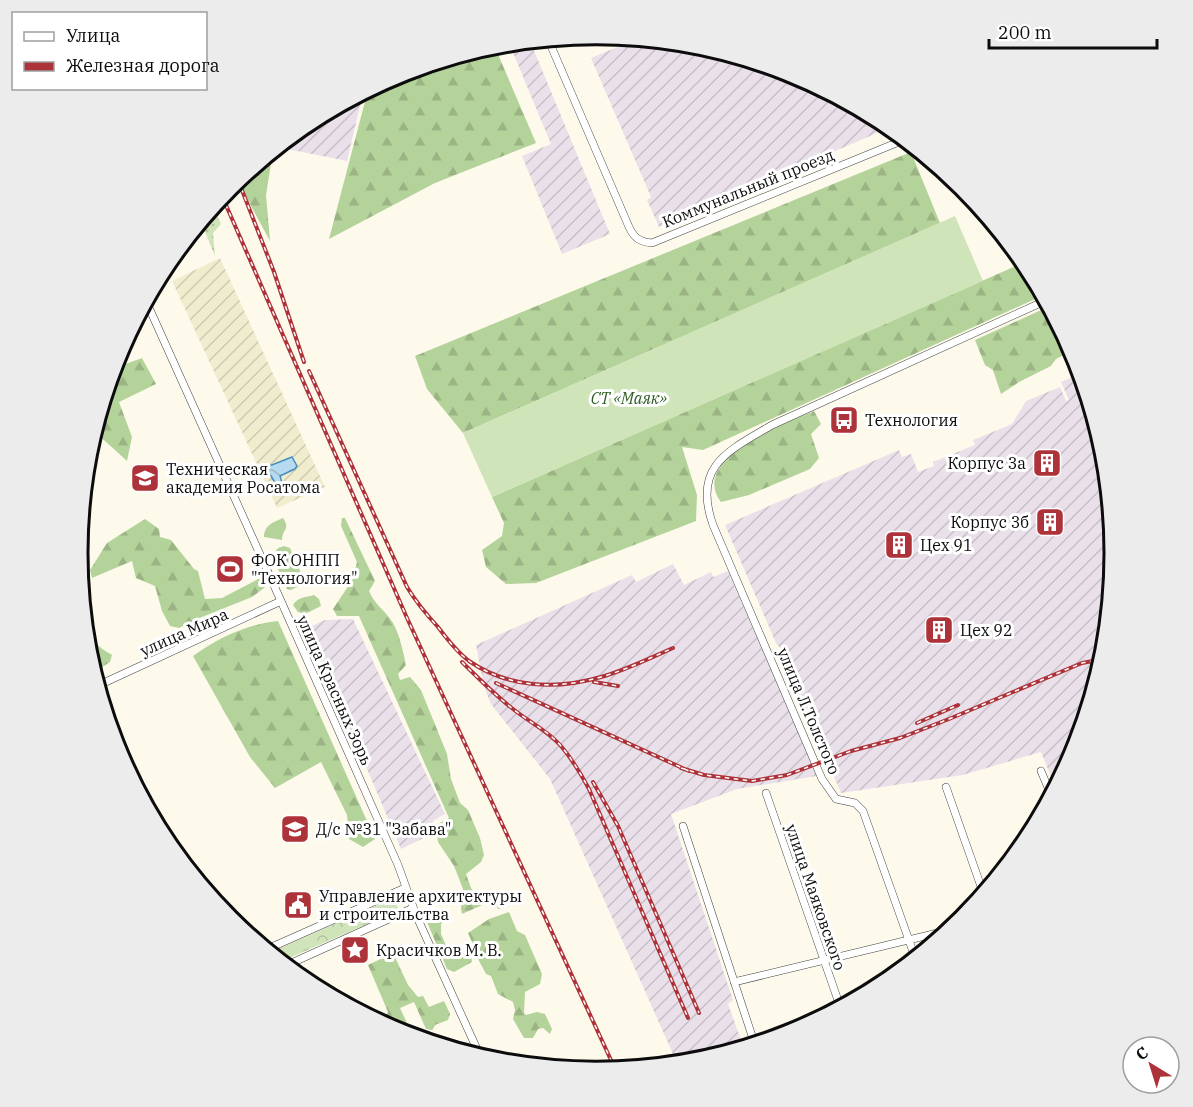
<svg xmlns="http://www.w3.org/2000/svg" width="1193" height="1107" viewBox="0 0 1193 1107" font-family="'IBM Plex Serif',serif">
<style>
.industrial{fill:url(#industrial-furrows)}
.farmland{fill:url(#farmland-furrows)}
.grass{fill:url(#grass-dots)}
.forest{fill:url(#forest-firs)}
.park{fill:url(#park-crowns)}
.garden{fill:#d0e4b9}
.water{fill:url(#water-waves);stroke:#448ebf;stroke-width:1.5}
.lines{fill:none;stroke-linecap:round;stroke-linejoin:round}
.minor-casing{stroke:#3f3f3f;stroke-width:8}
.minor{stroke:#fff;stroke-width:7}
.rail-casing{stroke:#ad3239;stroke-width:4}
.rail{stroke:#fff;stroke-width:1.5;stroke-dasharray:4.5;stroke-linecap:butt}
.labels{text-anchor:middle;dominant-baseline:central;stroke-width:6;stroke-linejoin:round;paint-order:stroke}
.street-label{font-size:16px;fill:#0c0c0c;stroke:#fff}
.park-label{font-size:16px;font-style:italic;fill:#2f5c23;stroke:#fff}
.poi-label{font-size:16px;fill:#0c0c0c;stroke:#fff;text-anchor:start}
.rim{fill:none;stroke:#0c0c0c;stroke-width:3}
</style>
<defs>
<pattern id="industrial-furrows" width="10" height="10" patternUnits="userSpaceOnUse" patternTransform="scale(1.5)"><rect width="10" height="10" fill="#e9e0ea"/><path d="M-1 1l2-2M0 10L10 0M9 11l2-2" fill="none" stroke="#c7bfc8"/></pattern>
<pattern id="farmland-furrows" width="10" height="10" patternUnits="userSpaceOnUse" patternTransform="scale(1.5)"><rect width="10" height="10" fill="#f0edcf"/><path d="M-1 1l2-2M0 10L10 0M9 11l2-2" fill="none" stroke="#cdcab1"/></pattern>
<pattern id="grass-dots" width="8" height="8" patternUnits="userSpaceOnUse" patternTransform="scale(1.5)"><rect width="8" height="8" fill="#d0e4b9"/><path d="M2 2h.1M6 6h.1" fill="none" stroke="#b1c29e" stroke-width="1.8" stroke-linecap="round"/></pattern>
<pattern id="forest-firs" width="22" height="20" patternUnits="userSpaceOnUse" patternTransform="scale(1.5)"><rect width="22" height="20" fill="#b4d39a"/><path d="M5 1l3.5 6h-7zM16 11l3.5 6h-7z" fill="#9ab484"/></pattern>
<pattern id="park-crowns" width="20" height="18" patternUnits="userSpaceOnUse" patternTransform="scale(1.5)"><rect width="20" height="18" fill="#d0e4b9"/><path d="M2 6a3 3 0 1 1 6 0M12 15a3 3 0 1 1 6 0" fill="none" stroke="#b1c29e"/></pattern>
<pattern id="water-waves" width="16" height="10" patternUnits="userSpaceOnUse" patternTransform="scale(1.5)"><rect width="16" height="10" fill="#b6daef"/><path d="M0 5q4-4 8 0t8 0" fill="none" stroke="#9bbacc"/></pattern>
</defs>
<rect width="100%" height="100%" fill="#fdfaec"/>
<path class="industrial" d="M637,39L698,45L795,74L891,127L659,227L647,200L651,197L591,58Z
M530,41L610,234L562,254L522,156L551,144L509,43Z
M363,93L347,161L287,149L291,136L308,122Z
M1082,373L1106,453L1115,554L1105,655L1076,752L1056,789L1041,752L963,775L841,793L784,662L783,652L776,643L725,525L899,450L902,457L911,454L918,472L934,466L933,462L975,445L973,440L1012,424L1026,401L1060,387L1066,401L1069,400L1061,382Z
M673,564L684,585L711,572L713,577L728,571L817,776L737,789L671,814L733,1000L728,1004L744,1048L697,1063L678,1065L550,779L491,704L484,687L476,645L632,575L636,582Z
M353,619L445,814L433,821L432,834L401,849L307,628L325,620Z"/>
<path class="farmland" d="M220,258L325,487L277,508L172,281Z"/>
<path class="grass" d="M213,207L221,224L213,233L215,256L201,222Z"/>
<path class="forest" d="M494,45L536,143L435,183L329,239L368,90L398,74Z
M273,151L266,195L270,241L237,180Z
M911,152L940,223L463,433L427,389L415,356Z
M1025,262L1044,295L703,450L682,447L697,495L696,521L536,583L506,584L486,567L482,550L502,536L504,523L492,497Z
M1050,306L1073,350L1056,359L1051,366L1019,382L1001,394L993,370L985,365L975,340Z
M118,354L123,365L142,358L156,384L119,402L132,437L127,461L94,431Z
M814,411L821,424L811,434L819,458L810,469L749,495L721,502C688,459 786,423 814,411Z
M283,518C291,530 282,529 282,540L264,537C264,525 274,522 283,518Z
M342,518H345L375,581L369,591C374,604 386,611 393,623C400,636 403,651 406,665L398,674L400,680L410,677L421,690L447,754L451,779L460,803L468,810L480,838L484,855L481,862L466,874L471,888L478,898L497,892L504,897V907L498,909L495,903L489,902L462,914L461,909L463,889L454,866L438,842L436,825L449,818L359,616H337L333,609L353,579L357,562L341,526Z
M145,519L159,529L160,537L171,540L194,569L198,571L205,599L222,598L264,576L268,585L252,597L197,619L179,628L170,626L162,611L155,586L136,578L132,561L92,578L90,570L107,543Z
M284,546L290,548L304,580L303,584L291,590L287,589L272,556L278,548Z
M314,595L319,599L321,606L305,614L298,612L293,605C299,596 305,598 314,595Z
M84,619C93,625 91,633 96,642C99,648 106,651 112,655L110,662L93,673L87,654Z
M278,621L375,839L363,847L349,839L347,815L321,762L275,788L250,757L193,656C218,638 248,624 278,621Z
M509,912L517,931L525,935L542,974L540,984L525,992L524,1013L526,1015L537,1012L545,1014L552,1029L550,1034L543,1028L538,1029L533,1038H524L513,1019L515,1010L513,1002L498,994L491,976L486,974L478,959L480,955L475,949L468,933L489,919Z
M429,913L432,917L446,919L441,924V934L452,959C460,960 464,954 471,955L472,962L454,972L447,969L424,915Z
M393,953L408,985L418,997L423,996L429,1007L444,1001L450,1014L448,1020L435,1025L432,1030L426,1029L414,1002L400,1008L414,1038L398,1033L380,1024L384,1022L388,1012L368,965Z"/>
<path class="park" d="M394,898L399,910L280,962L269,953Z"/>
<path class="garden" d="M955,216L983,281L492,497L463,433Z"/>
<path class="water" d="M292,457L297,466L295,469L280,476L283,486L278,488L267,469L269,466Z"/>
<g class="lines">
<g class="minor-casing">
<path id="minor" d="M548,39L629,227C634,238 640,242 652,243L906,139
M146,301L281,601L398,865L416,915L481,1058
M97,686L281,601
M1041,771L1052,797
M946,787L984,895
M766,793L841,1009
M683,826L755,1045
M265,950L405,888
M916,960L863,811L855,803L836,799L822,779L713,525C692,466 728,451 772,425L1047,300
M285,966L413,908
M734,982L954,929"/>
</g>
<use href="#minor" class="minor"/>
<g class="rail-casing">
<path id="rail" d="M238,180L274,272L304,362
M222,196L407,618L616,1071
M309,371L407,587C416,602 426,614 438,627C447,639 457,652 469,661C508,688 556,690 601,677C626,670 650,658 673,648
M462,662C478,678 495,695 513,709C529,722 547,730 561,746C572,759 581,774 589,789L688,1018
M594,682L618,686
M496,683L689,771
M917,723L958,705
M681,768L704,775L752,781L787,775L851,751L900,738L949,719L1082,663L1104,659
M593,782L618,826L699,1013"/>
</g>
<use href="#rail" class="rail"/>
</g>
<defs>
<g id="bus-square" transform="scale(1.5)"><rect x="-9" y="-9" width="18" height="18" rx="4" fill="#ad3239" stroke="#fff"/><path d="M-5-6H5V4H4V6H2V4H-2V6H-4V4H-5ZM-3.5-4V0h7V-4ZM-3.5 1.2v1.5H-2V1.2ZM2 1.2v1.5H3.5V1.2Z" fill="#fff"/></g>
<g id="building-square" transform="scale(1.5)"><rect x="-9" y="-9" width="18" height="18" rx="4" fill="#ad3239" stroke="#fff"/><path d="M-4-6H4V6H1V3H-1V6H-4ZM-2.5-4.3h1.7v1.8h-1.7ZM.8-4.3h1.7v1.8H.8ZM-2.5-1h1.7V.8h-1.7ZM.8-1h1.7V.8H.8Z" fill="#fff"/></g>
<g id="university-square" transform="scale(1.5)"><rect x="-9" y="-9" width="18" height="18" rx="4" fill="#ad3239" stroke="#fff"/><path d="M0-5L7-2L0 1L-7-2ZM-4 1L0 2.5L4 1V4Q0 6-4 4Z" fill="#fff"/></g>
<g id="stadium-square" transform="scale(1.5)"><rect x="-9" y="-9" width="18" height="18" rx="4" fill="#ad3239" stroke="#fff"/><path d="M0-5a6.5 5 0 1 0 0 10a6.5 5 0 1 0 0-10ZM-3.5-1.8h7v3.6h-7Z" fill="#fff"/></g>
<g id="school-square" transform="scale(1.5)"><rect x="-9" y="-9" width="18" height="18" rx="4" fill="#ad3239" stroke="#fff"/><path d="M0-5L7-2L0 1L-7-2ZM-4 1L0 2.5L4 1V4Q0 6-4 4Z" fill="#fff"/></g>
<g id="civic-square" transform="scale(1.5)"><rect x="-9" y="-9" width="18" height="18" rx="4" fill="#ad3239" stroke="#fff"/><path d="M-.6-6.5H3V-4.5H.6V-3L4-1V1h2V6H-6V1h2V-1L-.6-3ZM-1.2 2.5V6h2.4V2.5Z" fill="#fff"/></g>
<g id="sight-square" transform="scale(1.5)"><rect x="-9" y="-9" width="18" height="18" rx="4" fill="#ad3239" stroke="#fff"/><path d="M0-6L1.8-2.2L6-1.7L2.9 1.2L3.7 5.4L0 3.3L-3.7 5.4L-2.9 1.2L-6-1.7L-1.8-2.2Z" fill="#fff"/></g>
</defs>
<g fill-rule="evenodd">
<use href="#bus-square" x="844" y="420"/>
<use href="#building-square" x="1047" y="463"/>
<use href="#university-square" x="145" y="478"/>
<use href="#building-square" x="1050" y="522"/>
<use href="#building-square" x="899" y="545"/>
<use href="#stadium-square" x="230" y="569"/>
<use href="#building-square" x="939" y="630"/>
<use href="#school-square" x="295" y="829"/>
<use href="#civic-square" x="298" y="905"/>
<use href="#sight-square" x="355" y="950"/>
</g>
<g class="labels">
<g class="street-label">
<text transform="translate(748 188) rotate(-22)">Коммунальный проезд</text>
<text transform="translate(184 632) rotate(-24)">улица Мира</text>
<text transform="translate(335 690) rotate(66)">улица Красных Зорь</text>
<text transform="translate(809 711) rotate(67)">улица Л.Толстого</text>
<text transform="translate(816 897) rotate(71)">улица Маяковского</text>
</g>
<g class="park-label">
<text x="629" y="398">СТ «Маяк»</text>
</g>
<g class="poi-label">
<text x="865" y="420">Технология</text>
<text x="1026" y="463" text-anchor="end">Корпус 3a</text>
<text x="166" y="469">Техническая<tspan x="166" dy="18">академия Росатома</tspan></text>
<text x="1029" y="522" text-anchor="end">Корпус 3б</text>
<text x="920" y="545">Цех 91</text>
<text x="251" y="560">ФОК ОНПП<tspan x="251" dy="18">"Технология"</tspan></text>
<text x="960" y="630">Цех 92</text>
<text x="316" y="829">Д/с №31 "Забава"</text>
<text x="319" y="896">Управление архитектуры<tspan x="319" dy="18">и строительства</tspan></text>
<text x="376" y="950">Красичков М. В.</text>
</g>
</g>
<path d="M0 0H1193V1107H0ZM88 553a508 508 0 1 1 1016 0a508 508 0 1 1-1016 0Z" fill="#ececec" fill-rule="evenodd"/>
<path class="rim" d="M88 553a508 508 0 1 1 1016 0a508 508 0 1 1-1016 0Z"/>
<rect x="12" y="12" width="195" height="78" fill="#ffffff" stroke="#9e9e9e" stroke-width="1.5"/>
<rect x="24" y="32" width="30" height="9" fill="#ffffff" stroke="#9e9e9e" stroke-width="1.5"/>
<text x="66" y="42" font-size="18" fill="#0c0c0c">Улица</text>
<rect x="24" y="62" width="30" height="9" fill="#ad3239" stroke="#9e9e9e" stroke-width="1.5"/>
<text x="66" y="72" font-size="18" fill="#0c0c0c">Железная дорога</text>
<g transform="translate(1151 1065) rotate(322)"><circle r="28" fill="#ffffff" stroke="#9e9e9e" stroke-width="1.5"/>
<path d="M0-4.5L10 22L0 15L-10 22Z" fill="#ad3239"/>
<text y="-9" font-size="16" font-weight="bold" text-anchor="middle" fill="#0c0c0c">С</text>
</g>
<path d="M989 39v9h168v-9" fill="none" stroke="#0c0c0c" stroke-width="3"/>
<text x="998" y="39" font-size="18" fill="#0c0c0c" stroke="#ffffff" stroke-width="4.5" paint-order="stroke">200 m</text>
</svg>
